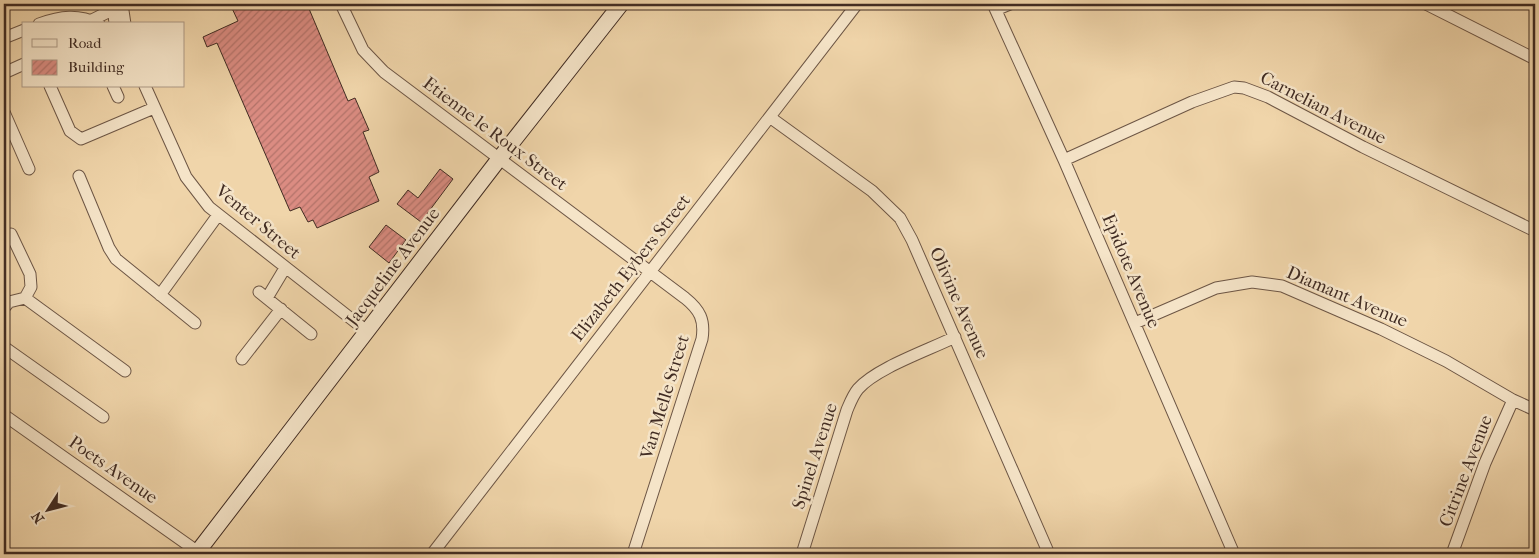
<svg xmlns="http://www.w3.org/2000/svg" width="1539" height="558" viewBox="0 0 1539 558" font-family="'IM FELL French Canon',serif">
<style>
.building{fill:url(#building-hatch);stroke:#412c23}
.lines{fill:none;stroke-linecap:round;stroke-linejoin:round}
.street-casing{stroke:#6d5645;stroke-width:13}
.secondary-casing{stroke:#412c23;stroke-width:17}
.street{stroke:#f5e4c8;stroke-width:11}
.secondary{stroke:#f5e4c8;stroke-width:15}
.labels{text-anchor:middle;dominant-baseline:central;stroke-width:5;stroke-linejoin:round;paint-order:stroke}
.street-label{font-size:18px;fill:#412c23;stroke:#f5e4c8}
</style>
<defs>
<pattern id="building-hatch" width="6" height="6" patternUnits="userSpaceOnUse" patternTransform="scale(1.25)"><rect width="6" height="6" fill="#db8c82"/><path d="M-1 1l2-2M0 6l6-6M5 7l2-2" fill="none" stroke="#b3736a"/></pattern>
</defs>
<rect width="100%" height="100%" fill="#f0d5aa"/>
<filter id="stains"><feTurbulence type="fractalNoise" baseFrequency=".004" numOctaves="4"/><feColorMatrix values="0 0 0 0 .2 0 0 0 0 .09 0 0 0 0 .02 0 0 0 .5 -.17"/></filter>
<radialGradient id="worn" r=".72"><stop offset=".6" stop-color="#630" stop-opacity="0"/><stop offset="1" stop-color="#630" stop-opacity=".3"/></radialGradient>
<path class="building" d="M230,4H307L348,101L355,98L369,130L363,132L379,172L369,177L379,201L317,228L313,220L308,222L300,207L290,211L217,43L207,47L203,37L238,21Z
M440,169L453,179L421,222L397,204L408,190L418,198Z
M386,225L406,240L389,263L369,247Z"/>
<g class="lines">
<g class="street-casing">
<path id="street" d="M113,4L115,24
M122,4L125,24
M341,4L363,50L384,72L685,298C700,310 705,320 702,339L633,554
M993,4L1064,160L1234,554
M1426,4L1535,59
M998,9L1010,4
M92,20L114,9
M39,24C61,16 78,14 99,24
M4,38L24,30
M4,73L24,64
M50,86L70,131L81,139L154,108
M113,86L118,97
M145,86L186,177L209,207L368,332
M4,112L29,169
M771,118L872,191L900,218L912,240L1049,554
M1064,160L1192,102L1234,87L1244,88L1268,97L1363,147L1535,231
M79,176L109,248L116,259L195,323
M11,234L30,274L31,287L25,298
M259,292L311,334
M160,295L218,215
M267,298L285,268
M4,308L9,302L25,298L125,371
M1135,323L1216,288L1252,282L1282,286L1381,329L1446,361L1513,400L1535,410
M4,347L103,417
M242,359L281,309
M4,415L201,554
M432,554L857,4
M802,554L847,410C850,403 853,395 858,389C876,368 929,350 955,337
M1452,554L1485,463L1513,400"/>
</g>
<g class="secondary-casing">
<path id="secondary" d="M196,554L499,159L621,4"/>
</g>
<use href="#street" class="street"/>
<use href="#secondary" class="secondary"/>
</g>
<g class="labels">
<g class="street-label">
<text transform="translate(1323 108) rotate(27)">Carnelian Avenue</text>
<text transform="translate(495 134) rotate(37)">Etienne le Roux Street</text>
<text transform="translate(258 222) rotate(40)">Venter Street</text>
<text transform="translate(393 267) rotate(-53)">Jacqueline Avenue</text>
<text transform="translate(631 268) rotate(-52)">Elizabeth Eybers Street</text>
<text transform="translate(1131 271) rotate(67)">Epidote Avenue</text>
<text transform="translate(1347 297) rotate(23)">Diamant Avenue</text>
<text transform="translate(959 303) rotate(66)">Olivine Avenue</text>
<text transform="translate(665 397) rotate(-73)">Van Melle Street</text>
<text transform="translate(815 456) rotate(-72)">Spinel Avenue</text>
<text transform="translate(113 470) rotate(35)">Poets Avenue</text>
<text transform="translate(1466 471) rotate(-69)">Citrine Avenue</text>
</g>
</g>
<rect width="1539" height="558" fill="none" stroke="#f0d5aa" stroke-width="20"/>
<rect x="5" y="5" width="1529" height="548" fill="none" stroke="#412c23" stroke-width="2.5"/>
<rect x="10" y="10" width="1519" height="538" fill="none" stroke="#412c23"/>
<rect x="22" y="22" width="162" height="65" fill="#f5e4c8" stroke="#ad9a86"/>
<rect x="32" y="39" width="25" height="8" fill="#f5e4c8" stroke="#ad9a86"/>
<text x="68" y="48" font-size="15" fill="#412c23">Road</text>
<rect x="32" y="60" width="25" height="15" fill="url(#building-hatch)" stroke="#ad9a86"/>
<text x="68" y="72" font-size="15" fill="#412c23">Building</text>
<g transform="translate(48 510) rotate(234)" stroke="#f5e4c8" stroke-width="4" paint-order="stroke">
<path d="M0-4L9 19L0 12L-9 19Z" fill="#412c23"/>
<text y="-8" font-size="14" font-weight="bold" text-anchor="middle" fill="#412c23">N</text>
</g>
<rect width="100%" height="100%" filter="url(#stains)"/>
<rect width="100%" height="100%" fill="url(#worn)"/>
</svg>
